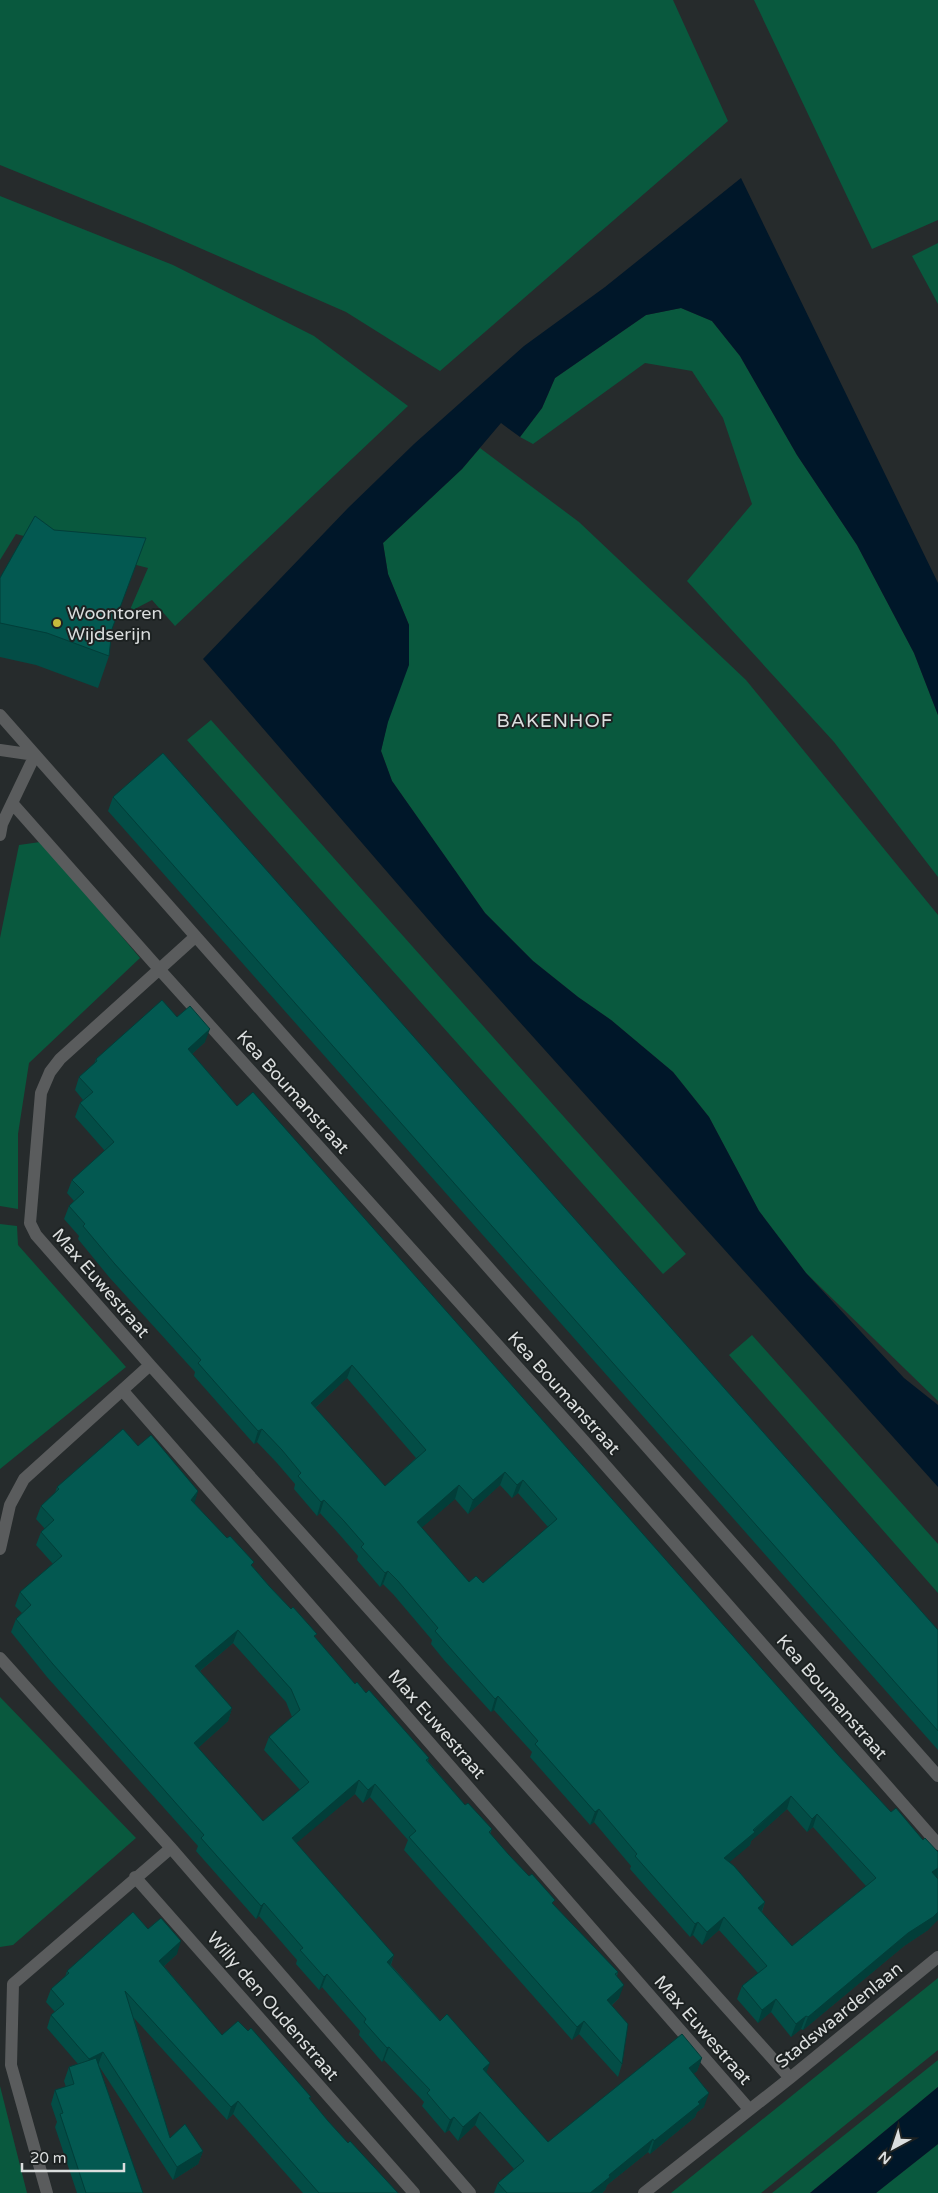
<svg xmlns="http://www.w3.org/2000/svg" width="938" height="2193" viewBox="0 0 938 2193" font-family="'Varela Round',sans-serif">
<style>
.green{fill:#09593e}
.water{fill:#001729}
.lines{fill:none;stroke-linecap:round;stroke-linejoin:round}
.minor{stroke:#5a5c5d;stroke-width:12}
.wall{fill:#034d46;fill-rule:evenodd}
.shaded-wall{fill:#023e39}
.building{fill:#035951;stroke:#023e39;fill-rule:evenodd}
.poi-dot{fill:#c7bb3c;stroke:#1d2222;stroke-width:2}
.labels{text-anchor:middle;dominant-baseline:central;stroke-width:4;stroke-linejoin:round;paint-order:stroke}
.poi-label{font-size:18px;fill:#dbdede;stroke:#1d2222;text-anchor:start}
.street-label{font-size:18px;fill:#dbdede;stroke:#1d2222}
.neighbourhood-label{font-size:19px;letter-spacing:1px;fill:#dbdede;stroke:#1d2222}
</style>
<rect width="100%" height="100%" fill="#262b2c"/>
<path class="green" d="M0,0H673L728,121L440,371L346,312L145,224L0,165Z
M754,0H938V220L872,249Z
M0,196L173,265L314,336L408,406L175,626L152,600L129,612L148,568L16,534L0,560Z
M938,243V304L912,256Z
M681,308L712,321L740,356L797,455L857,545L914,653L938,715V877L834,742L687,581L752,504L723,418L692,371L645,363L533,444L520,437L542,408L555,378L646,315Z
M480,448L579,522L746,680L938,915V1401L806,1273L759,1211L709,1117L673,1072L611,1020L578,997L533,961L485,913L392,781L381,751L409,625L388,574L383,543L462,469Z
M211,720L686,1254L663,1274L187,740Z
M40,842L53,855L140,958L29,1063L18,1134V1209L0,1206V938L19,845Z
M0,1224L17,1226L18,1245L126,1367L0,1469Z
M752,1335L938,1544V1593L729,1355Z
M0,1697L136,1838L13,1945L0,1947Z
M938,1978V2050L761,2193H671Z
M938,2060V2087L810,2193H772Z
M0,2086L27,2193H0Z
M938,2144V2193H876Z"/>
<path class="water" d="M741,178L938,583V715L914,653L857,545L797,455L740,356L712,321L681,308L646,315L555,378L542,408L520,437L501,423L462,469L383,543L388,574L409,625V665L388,722L381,751L392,781L485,913L533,961L578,997L611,1020L673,1072L709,1117L759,1211L806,1273L904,1378L938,1405V1487L445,939L203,659L348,508L414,444L524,346L605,287Z
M938,2087V2144L876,2193H810Z"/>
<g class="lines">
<path class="minor" d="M0,715L938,1776
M0,750L35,755
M12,803L159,969L585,1442L938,1844
M0,835L2,824L35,755
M150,1365L790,2078
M123,1391L749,2109
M0,1549L10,1505L24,1479L150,1365L36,1235L30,1223L41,1093L50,1072L60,1059L195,937
M0,1658L171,1848L470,2193
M135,1877L414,2193
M47,2193L11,2065L13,1984L171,1848
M644,2193L790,2078L938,1957"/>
</g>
<path class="wall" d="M0,578L111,630L109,656L98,688L36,665L0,657Z
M113,797L938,1630V1750L108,811Z
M177,1017L205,1042L192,1054L237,1106L937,1878L928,1930L904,1946L803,2030L801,2029L791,2037L771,2012L758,2023L737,1999L742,1986L758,1973L719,1930L702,1945L693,1935L690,1937L630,1869L631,1866L594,1822L590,1825L530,1757L532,1752L512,1730L494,1710L491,1712L444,1660L431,1644L432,1640L393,1594L383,1584L380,1587L357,1560L358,1556L339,1534L320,1513L317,1516L294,1489L295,1484L277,1463L257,1442L254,1444L194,1376L195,1372L109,1277L78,1239L79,1236L64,1219L69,1206L74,1201L67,1193L72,1180L105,1151L75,1117L80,1103L83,1100L75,1090L79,1077L94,1064L96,1059ZM347,1378L416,1458L385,1486L315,1408ZM500,1485L512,1498L518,1493L548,1527L483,1583L469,1582L421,1528L455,1499L468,1514ZM787,1809L807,1832L813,1827L866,1886L792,1946L762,1912L765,1902L729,1862L750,1845L751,1841Z
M138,1446L198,1491L194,1503L252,1566L355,1684L366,1693L429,1758L428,1761L465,1805L492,1829L490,1834L553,1905L618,1972L617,1976L619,1998L612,2005L622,2064L618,2077L579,2034L572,2040L404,1850L408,1840L370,1797L363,1803L355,1794L296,1843L394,1955L391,1965L548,2142L702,2058L697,2071L693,2074L704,2107L697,2112L695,2117L650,2154L648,2152L607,2185L605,2190L602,2193H494L498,2183L514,2169L475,2125L458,2141L449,2130L445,2133L422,2106L424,2102L384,2060L382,2062L359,2035L360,2031L322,1987L319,1990L296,1964L297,1960L259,1916L256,1919L196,1851L198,1846L47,1677L11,1632L16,1619L22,1613L15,1606L20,1592L53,1564L36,1545L41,1532L45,1529L36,1519L41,1506L55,1493L57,1487ZM233,1643L286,1702L292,1717L269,1737L264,1750L300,1790L263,1821L198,1748L228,1721L232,1708L200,1671Z
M148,1929L177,1954L164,1966L222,2035L309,2100L348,2143L398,2193H303L233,2114L227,2120L134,2018L170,2138L203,2151L198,2164L173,2180L99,2066L143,2193H77L55,2127L57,2122L51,2104L55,2090L66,2087L64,2081L69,2067L78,2064L47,2028L51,2015L55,2012L46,2002L51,1989L65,1977L67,1971Z"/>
<path class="shaded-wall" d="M210,1029L205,1042L183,1062L188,1049Z
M352,1365L347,1378L306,1416L311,1403Z
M262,1429L257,1442L254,1444L258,1431Z
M505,1472L500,1485L468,1514L473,1500Z
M523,1480L518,1493L512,1498L517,1485Z
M459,1485L455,1499L412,1536L417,1522Z
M198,1491L194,1505L191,1500Z
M324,1500L320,1513L317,1516L321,1502Z
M388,1571L383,1584L380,1587L385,1573Z
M238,1630L233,1643L190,1679L195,1666Z
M498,1696L494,1710L491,1712L495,1699Z
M232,1708L228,1721L189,1756L194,1743Z
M359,1780L355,1794L287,1851L292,1838Z
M375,1784L370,1797L363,1803L368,1790Z
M791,1796L787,1809L751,1841L750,1845L719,1871L724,1858Z
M599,1809L594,1822L590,1825L595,1812Z
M817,1814L813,1827L807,1832L812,1819Z
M938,1868V1877L927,1885L932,1872Z
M765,1902L760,1915L758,1908Z
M264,1903L259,1916L256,1919L261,1906Z
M938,1912V1920L928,1930L904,1946L803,2030L808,2017L908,1933Z
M724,1917L719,1930L702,1945L707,1932Z
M698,1922L693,1935L690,1937L695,1924Z
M181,1941L177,1954L155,1974L159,1961Z
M394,1955L389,1968L387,1962Z
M327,1974L322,1987L319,1990L324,1977Z
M624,1985L619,1998L602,2013L607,2000Z
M776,1999L771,2012L758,2023L762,2010Z
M806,2016L801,2029L791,2037L796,2024Z
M584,2021L579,2034L572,2040L577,2027Z
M389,2047L384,2060L382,2062L387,2048Z
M103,2052L98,2065L84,2072L89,2059Z
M702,2058L697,2071L684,2082L689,2068Z
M490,2063L485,2076L483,2069Z
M709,2093L704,2107L697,2112L695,2117L650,2154L654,2141Z
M238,2101L233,2114L227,2120L231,2107Z
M480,2112L475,2125L458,2141L463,2127Z
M454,2117L449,2130L445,2133L450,2120Z
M653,2139L648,2152L607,2185L605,2190L602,2193H590L609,2175Z
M203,2151L198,2164L173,2180L177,2167Z"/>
<path class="building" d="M35,516L54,530L146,538L112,629L109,656L47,633L0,623V578Z
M163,753L938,1630V1731L113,797Z
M162,1000L177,1017L190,1006L210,1029L188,1049L237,1106L253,1092L838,1755L891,1812L896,1808L923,1840L925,1838L938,1852V1868L932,1872L938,1879V1912L933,1917L908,1933L808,2017L806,2016L796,2024L776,1999L762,2010L742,1986L767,1966L724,1917L707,1932L698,1922L695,1924L635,1856L637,1854L599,1809L595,1812L535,1744L538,1741L517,1717L498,1696L495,1699L449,1647L435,1631L438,1628L398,1581L388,1571L385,1573L361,1547L364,1544L344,1521L324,1500L321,1502L298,1476L301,1473L282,1450L262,1429L258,1431L198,1363L201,1360L114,1263L83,1226L85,1224L69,1206L84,1192L72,1180L114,1142L80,1103L93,1092L79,1077L97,1061L96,1059ZM352,1365L426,1450L385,1486L311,1403ZM505,1472L517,1485L523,1480L557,1519L483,1583L476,1576L469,1582L417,1522L459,1485L473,1500ZM791,1796L812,1819L817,1814L876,1878L792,1946L758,1908L765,1902L734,1866L724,1858L755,1832L753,1830Z
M123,1429L138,1446L151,1435L198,1491L191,1500L227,1538L230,1536L254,1562L251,1565L269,1586L291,1609L293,1607L317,1634L314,1636L355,1684L357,1682L366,1693L369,1690L429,1758L426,1760L465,1805L468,1803L492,1829L489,1832L509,1855L529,1876L532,1874L555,1900L552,1903L618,1972L615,1974L624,1985L607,2000L628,2024L622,2064L584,2021L577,2027L409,1837L416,1831L375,1784L368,1790L359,1780L292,1838L394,1955L387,1962L440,2021L447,2014L490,2063L483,2069L548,2142L682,2034L702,2058L689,2068L709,2093L698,2102L700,2104L654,2141L653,2139L609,2175L610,2177L590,2193H507L498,2183L524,2161L480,2112L463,2127L454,2117L450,2120L427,2093L430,2090L389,2047L387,2048L364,2022L366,2019L327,1974L324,1977L300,1950L303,1948L264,1903L261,1906L201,1838L204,1835L52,1663L16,1619L31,1605L20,1592L62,1556L41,1532L54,1520L41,1506L59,1489L57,1487ZM238,1630L291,1689L300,1710L269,1737L309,1782L263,1821L194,1743L232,1708L195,1666Z
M133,1912L148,1929L161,1918L181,1941L159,1961L222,2035L238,2021L248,2031L251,2028L311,2097L309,2098L328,2121L348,2143L350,2141L398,2193H319L238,2101L231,2107L125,1991L170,2138L185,2124L203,2151L177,2167L103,2052L89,2059L51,2015L64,2004L51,1989L69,1973L67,1971Z
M96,2058L143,2193H86L60,2114L63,2113L55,2090L74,2084L69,2067Z"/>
<circle class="poi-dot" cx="57" cy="623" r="5"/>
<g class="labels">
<g class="poi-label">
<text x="67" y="613">Woontoren<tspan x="67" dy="21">Wijdserijn</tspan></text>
</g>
<g class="street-label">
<text transform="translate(293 1092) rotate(48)">Kea Boumanstraat</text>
<text transform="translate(101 1283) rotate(49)">Max Euwestraat</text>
<text transform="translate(564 1393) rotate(48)">Kea Boumanstraat</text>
<text transform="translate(832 1697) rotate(49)">Kea Boumanstraat</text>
<text transform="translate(437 1724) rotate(49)">Max Euwestraat</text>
<text transform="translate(273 2006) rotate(49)">Willy den Oudenstraat</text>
<text transform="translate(839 2015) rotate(-39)">Stadswaardenlaan</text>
<text transform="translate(703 2030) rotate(49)">Max Euwestraat</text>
</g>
<g class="neighbourhood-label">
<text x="555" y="721">BAKENHOF</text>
</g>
</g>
<g transform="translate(893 2148) rotate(220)" stroke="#1d2222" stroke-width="4" paint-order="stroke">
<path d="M0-4L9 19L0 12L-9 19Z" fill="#dbdede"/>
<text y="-8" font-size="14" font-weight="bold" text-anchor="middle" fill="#dbdede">N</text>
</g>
<path d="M22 2163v8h102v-8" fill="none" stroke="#dbdede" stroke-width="2.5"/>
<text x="30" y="2163" font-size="15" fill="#dbdede" stroke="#1d2222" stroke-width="4" paint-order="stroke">20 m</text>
</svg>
